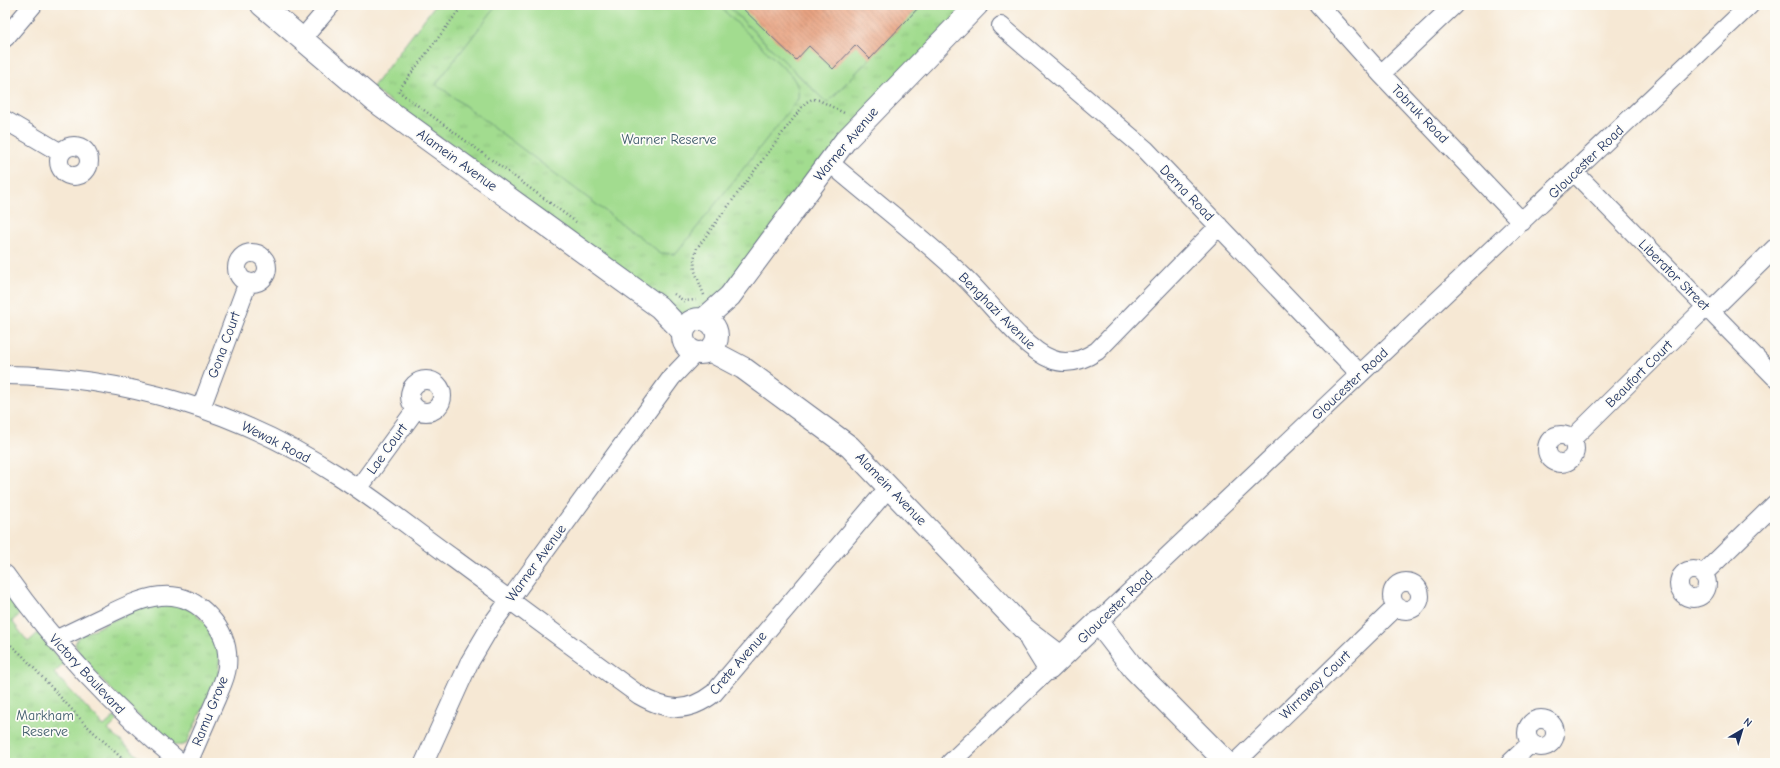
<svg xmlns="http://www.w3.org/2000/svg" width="1780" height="768" viewBox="0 0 1780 768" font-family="'Comic Neue',sans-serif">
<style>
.grass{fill:url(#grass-tufts);stroke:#5e8676}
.pitch{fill:#a2dc8f;stroke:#5e8676}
.building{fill:url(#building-back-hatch)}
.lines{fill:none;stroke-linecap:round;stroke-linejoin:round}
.minor-casing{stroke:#687087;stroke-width:20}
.tertiary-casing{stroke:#687087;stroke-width:24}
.path{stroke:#687087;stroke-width:2.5;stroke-dasharray:1 3;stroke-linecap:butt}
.minor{stroke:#fff;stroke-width:18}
.tertiary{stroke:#fff;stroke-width:22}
.labels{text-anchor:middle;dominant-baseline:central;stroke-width:3.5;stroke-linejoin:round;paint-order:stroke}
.street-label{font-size:14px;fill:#1b2f5e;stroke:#fdfcf7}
.park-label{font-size:14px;fill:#3d5a6a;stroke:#fdfcf7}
</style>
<defs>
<pattern id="grass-tufts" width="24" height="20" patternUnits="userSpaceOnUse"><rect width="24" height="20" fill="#a2dc8f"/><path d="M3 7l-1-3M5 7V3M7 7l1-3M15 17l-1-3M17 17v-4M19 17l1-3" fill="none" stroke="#8bbd7e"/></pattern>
<pattern id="building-back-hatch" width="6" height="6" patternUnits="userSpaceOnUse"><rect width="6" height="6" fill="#e8a381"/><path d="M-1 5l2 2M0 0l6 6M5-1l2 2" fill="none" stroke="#bb856d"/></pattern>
</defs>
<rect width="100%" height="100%" fill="#fdfcf7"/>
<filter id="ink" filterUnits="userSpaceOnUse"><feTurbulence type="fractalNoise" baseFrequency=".025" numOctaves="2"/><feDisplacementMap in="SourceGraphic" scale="8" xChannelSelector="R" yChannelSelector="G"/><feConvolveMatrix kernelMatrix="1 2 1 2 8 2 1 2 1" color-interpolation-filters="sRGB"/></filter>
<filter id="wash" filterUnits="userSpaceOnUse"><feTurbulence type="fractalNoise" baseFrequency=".012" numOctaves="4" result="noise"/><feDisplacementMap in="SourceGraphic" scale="16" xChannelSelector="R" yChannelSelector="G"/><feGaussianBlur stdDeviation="0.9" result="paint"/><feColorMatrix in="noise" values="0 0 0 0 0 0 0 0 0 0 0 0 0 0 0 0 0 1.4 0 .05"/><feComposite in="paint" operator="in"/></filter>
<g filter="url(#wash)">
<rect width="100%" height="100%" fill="#f6e8d4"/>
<path class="grass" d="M435,5H727L827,103L921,5H965L718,299L698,315L683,313L677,311L372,88Z
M5,590L22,613L12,621L28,642L38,633L64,664L54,673L104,726L114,717L118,720L108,730L146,763H5Z
M172,603L191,610L211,628L220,653L218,676L186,744C181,746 176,746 171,743C155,734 78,660 75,644L78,637L141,607Z"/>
<path class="pitch" d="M497,5H718L790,74C797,83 799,88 798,99L676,254L661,253L436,84Z
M727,5H921L827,103Z"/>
<g id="blocks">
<path class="building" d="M739,5H921L870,59L856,45L833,69L809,46L796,60Z"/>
</g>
</g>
<g filter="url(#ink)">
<use href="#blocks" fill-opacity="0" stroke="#687087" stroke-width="1"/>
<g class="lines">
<g class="minor-casing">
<path id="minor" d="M1319,5L1381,74L1522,222
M1001,26L1145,149L1360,374
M5,38L33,5
M302,39L331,5
M1381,74L1454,5
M5,120L61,153
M59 161a15 15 0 1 1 30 0a15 15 0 1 1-30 0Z
M829,162C873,200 921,236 963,276C987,298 1023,349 1051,359C1067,366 1083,360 1097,351L1219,226
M1574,172L1775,377
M237 268a15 15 0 1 1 30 0a15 15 0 1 1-30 0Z
M1711,311L1775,248
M5,375C124,376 239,411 339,476C378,501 416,532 454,559C516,605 577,650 639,695C667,711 687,714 714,693L889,487
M410 396a16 16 0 1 1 32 0a16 16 0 1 1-32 0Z
M201,408L248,282
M1547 449a14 14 0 1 1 28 0a14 14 0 1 1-28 0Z
M1571,440L1706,307
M358,489L416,409
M1679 584a14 14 0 1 1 28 0a14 14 0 1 1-28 0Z
M5,574C55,645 113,708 181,763
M1703,574L1775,504
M1392 596a14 14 0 1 1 28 0a14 14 0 1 1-28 0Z
M1098,622L1750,5
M55,640C72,632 88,624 105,616C140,599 178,580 210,617C223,631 229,648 227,667C226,678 220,689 216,699C207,720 197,742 188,763
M1527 733a14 14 0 1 1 28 0a14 14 0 1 1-28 0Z
M424,763L469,663L492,624L672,377L696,352
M950,763L1049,669
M1235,763L1396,607
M1510,763L1531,743"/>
</g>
<g class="tertiary-casing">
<path id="tertiary" d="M262,5L375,101L659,307L683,332
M704,319L730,296L845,141L977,5
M683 336a17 17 0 1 1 34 0a17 17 0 1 1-34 0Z
M709,350L743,368L850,447L1023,628L1061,657
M1031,640L1049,669L1098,622L1134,669L1227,763"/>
</g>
<path class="path" d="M463,5L398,91L576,222
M674,294L684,301L696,300
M704,295L695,271L694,259L697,248L805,103L812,99L819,100L846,114
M5,640L21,654L85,724L127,763
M120,763L122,758"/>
<use href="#minor" class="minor"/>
<use href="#tertiary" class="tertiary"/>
</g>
</g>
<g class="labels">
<g class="street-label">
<text transform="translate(1420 114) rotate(46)">Tobruk Road</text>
<text transform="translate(846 144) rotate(-50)">Warner Avenue</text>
<text transform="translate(457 160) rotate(36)">Alamein Avenue</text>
<text transform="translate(1586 162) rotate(-44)">Gloucester Road</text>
<text transform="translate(1187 193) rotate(46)">Derna Road</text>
<text transform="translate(1674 275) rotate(45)">Liberator Street</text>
<text transform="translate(997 311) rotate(45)">Benghazi Avenue</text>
<text transform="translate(224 345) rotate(-70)">Gona Court</text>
<text transform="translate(1639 374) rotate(-45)">Beaufort Court</text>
<text transform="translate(1350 384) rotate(-43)">Gloucester Road</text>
<text transform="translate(276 442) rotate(27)">Wewak Road</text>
<text transform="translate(387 449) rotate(-54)">Lae Court</text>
<text transform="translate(891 489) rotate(46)">Alamein Avenue</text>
<text transform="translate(536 563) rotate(-54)">Warner Avenue</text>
<text transform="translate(1115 607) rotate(-44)">Gloucester Road</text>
<text transform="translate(738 663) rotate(-49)">Crete Avenue</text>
<text transform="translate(87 674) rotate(47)">Victory Boulevard</text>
<text transform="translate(1315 685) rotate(-44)">Wirraway Court</text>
<text transform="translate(210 711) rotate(-68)">Ramu Grove</text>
</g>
<g class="park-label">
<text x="669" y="139">Warner Reserve</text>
<text x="45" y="715">Markham<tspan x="45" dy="16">Reserve</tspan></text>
</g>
</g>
<rect width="1780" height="768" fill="none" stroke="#fdfcf7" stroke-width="20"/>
<g transform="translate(1742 730) rotate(38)" stroke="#fdfcf7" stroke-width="3" paint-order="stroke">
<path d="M0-3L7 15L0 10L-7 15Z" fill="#1b2f5e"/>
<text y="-6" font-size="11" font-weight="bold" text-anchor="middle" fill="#1b2f5e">N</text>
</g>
</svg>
